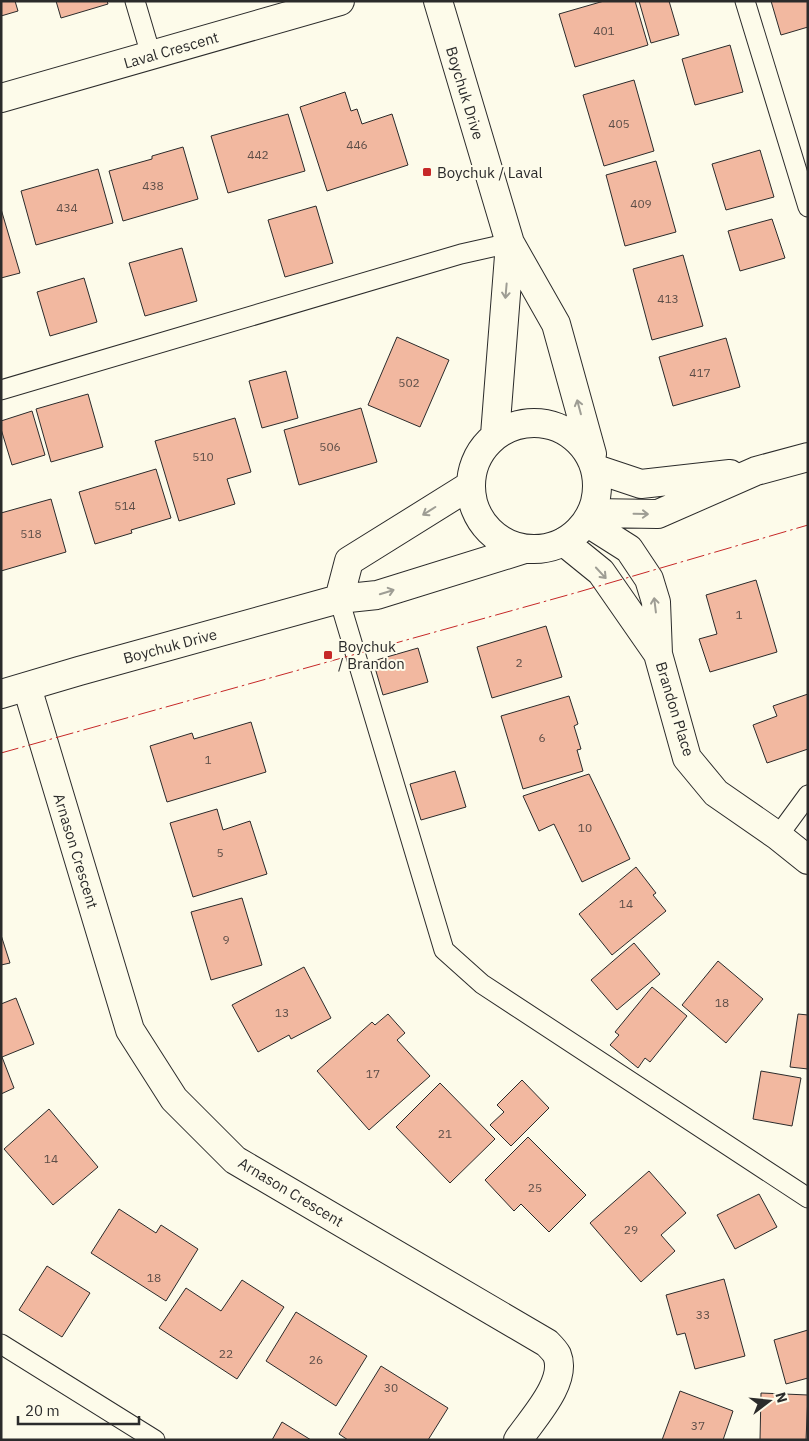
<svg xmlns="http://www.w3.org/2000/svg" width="809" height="1441" viewBox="0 0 809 1441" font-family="'IBM Plex Sans',sans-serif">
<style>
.building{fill:#f2b8a0;stroke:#2b2b2b}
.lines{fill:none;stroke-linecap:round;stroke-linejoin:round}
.service-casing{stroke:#2b2b2b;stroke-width:21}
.minor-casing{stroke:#2b2b2b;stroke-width:30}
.tertiary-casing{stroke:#2b2b2b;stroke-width:30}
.service{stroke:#fdfbea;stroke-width:19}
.minor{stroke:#fdfbea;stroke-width:28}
.tertiary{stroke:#fdfbea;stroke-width:28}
.power{stroke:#c62828;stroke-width:1;stroke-dasharray:18 4 2.5 4;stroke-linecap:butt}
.oneway{stroke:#9e9d94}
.poi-dot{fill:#c62828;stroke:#fdfbea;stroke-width:2}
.labels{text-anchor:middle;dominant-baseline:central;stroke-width:4;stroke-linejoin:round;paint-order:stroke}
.number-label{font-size:12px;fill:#5d4e48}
.street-label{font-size:15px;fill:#2b2b2b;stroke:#fdfbea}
.poi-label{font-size:15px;fill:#2b2b2b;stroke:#fdfbea;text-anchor:start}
</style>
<rect width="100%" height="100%" fill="#fdfbea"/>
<path class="building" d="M1,1H15L18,11L1,16Z
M56,1H107L108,4L61,18Z
M604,1H635L648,45L575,67L559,14Z
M639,1H669L679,35L651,43Z
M771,1H808V27L781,35Z
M730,45L743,92L695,105L682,59Z
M634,80L654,151L604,166L583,95Z
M345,92L351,111L357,109L362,124L392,114L408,165L327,191L300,107Z
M288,114L305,171L228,193L211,136Z
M183,147L198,199L123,221L109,171L152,159V156Z
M760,150L774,197L726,210L712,164Z
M656,161L676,232L625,246L606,175Z
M98,169L113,223L36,245L21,191Z
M316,206L333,263L285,277L268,220Z
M1,209L20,273L1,278Z
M772,219L785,258L740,271L728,231Z
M182,248L197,301L145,316L129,263Z
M683,255L703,326L652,340L633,269Z
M84,278L97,322L50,336L37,292Z
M397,337L449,360L420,427L368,405Z
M726,338L740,387L673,406L659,357Z
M286,371L298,418L262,428L249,381Z
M88,394L103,447L51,462L36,409Z
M361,408L377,462L299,485L284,430Z
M32,411L45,455L12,465L1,429V421Z
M235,418L251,472L227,479L235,504L179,521L155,441Z
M156,469L171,518L131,530L132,533L95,544L79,492Z
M51,499L66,552L1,571V513Z
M756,580L777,652L710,672L699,639L717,634L706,595Z
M546,626L562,677L492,698L477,647Z
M418,648L428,682L383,695L373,661Z
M808,694V749L767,763L753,725L777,716L773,706Z
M569,696L578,724L574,726L581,749L577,750L583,771L523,789L501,716Z
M251,722L266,772L167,802L150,746L192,733L194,739Z
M455,771L466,807L421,820L410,784Z
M589,774L630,859L582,882L554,824L539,831L523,796Z
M217,809L223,830L250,821L267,874L193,897L170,823Z
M636,867L656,893L653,895L666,911L612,955L579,914Z
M242,898L262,965L211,980L191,912Z
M1,935L10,963L1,965Z
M634,943L660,974L617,1010L591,980Z
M718,961L763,999L726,1043L682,1005Z
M304,967L331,1018L291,1039L289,1035L258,1052L232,1005Z
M652,987L687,1016L650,1062L645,1058L638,1068L610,1045L619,1035L615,1032Z
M16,998L34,1044L2,1057L14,1088L1,1094V1004Z
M388,1014L405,1033L397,1040L430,1076L369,1130L317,1071L372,1022L375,1025Z
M798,1014L808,1015V1069L790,1067Z
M761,1071L801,1078L792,1126L753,1119Z
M522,1080L549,1108L511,1146L490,1125L504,1112L497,1105Z
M440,1083L495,1139L450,1183L396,1127Z
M49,1109L98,1167L53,1205L4,1149Z
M528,1137L586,1195L549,1232L521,1204L514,1211L485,1180Z
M649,1171L686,1213L661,1235L675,1251L641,1282L590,1223Z
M759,1194L777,1227L735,1249L717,1215Z
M119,1209L156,1233L161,1225L198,1249L166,1301L91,1253Z
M47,1266L90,1293L62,1337L19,1310Z
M724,1279L745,1356L695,1369L685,1333L677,1335L666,1295Z
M242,1280L284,1307L237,1379L159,1328L186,1288L221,1311Z
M296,1312L367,1356L336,1406L266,1361Z
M808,1330V1378L786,1384L774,1340Z
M381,1366L448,1408L428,1440H348L339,1434Z
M680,1391L733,1411L723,1440H662Z
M761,1393L808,1395L806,1440H760Z
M282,1422L311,1440H272Z"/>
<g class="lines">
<g class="service-casing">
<path id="service" d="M135,1L151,55
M745,1L808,207
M1,390L461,254L510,243
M339,599L444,950L482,984L808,1198
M778,836L808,795
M1,1344L155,1440"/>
</g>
<g class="minor-casing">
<path id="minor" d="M1,98L340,1
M596,469L641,484L730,474
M592,513L658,514L756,471L808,457
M588,523L629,549L649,579L656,602L658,654L687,758L716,793L778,836L808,860
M564,542L601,572L658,654
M27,687L130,1030L174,1099L235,1160L547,1343C550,1346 555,1351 557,1355C568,1382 532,1419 518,1440"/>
</g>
<g class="tertiary-casing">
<path id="tertiary" d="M438,1L510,243L556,324L592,454
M471 486a63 63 0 1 1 126 0a63 63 0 1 1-126 0Z
M495,435L510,243
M339,599L349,561L471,485
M1,694L79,671L339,599L377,595L525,549"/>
</g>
<use href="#service" class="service"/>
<use href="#minor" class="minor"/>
<use href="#tertiary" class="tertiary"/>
<path class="power" d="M1,753L575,593L808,525"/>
</g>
<defs><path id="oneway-shaft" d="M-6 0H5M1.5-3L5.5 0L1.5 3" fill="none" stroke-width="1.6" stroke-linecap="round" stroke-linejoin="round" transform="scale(1.25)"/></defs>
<g class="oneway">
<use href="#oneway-shaft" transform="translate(506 291) rotate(95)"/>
<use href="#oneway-shaft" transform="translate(579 407) rotate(-105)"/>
<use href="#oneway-shaft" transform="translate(429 511) rotate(148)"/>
<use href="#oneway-shaft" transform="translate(641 514) rotate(1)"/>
<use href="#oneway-shaft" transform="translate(601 573) rotate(47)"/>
<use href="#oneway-shaft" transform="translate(387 592) rotate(-17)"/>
<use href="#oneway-shaft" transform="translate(655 605) rotate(-97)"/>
</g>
<g class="poi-dot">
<rect x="422" y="167" width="10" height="10" rx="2.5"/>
<rect x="323" y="650" width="10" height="10" rx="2.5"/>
</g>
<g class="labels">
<g class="number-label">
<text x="604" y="30">401</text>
<text x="619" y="123">405</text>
<text x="357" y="144">446</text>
<text x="258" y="154">442</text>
<text x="153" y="185">438</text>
<text x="641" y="203">409</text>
<text x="67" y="207">434</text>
<text x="668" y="298">413</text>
<text x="700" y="372">417</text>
<text x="409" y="382">502</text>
<text x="330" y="446">506</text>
<text x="203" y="456">510</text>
<text x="125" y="505">514</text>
<text x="31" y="533">518</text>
<text x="739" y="614">1</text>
<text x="519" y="662">2</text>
<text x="542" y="737">6</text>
<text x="208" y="759">1</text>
<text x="585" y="827">10</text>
<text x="220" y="852">5</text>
<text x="626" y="903">14</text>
<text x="226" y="939">9</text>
<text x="722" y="1002">18</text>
<text x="282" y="1012">13</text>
<text x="373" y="1073">17</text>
<text x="445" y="1133">21</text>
<text x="51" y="1158">14</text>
<text x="535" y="1187">25</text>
<text x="631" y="1229">29</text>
<text x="154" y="1277">18</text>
<text x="703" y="1314">33</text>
<text x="226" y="1353">22</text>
<text x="316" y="1359">26</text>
<text x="391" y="1387">30</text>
<text x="698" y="1425">37</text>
</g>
<g class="street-label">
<text transform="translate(171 50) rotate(-16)">Laval Crescent</text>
<text transform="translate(465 93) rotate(73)">Boychuk Drive</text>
<text transform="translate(170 646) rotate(-15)">Boychuk Drive</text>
<text transform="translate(675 709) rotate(73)">Brandon Place</text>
<text transform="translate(76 851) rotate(73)">Arnason Crescent</text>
<text transform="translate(291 1192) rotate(31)">Arnason Crescent</text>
</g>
<g class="poi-label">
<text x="437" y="172">Boychuk / Laval</text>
<text x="338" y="646">Boychuk<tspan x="338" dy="17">/ Brandon</tspan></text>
</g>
</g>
<rect width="809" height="1441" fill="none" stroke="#2b2b2b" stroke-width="5"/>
<g transform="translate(769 1401) rotate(74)" stroke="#fdfbea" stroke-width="4" paint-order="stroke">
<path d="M0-4L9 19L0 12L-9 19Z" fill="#2b2b2b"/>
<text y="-8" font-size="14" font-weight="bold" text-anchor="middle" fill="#2b2b2b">N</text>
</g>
<path d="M18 1416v8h121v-8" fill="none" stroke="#2b2b2b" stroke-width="2.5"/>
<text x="25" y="1416" font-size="15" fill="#2b2b2b" stroke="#fdfbea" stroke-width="4" paint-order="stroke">20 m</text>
</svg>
